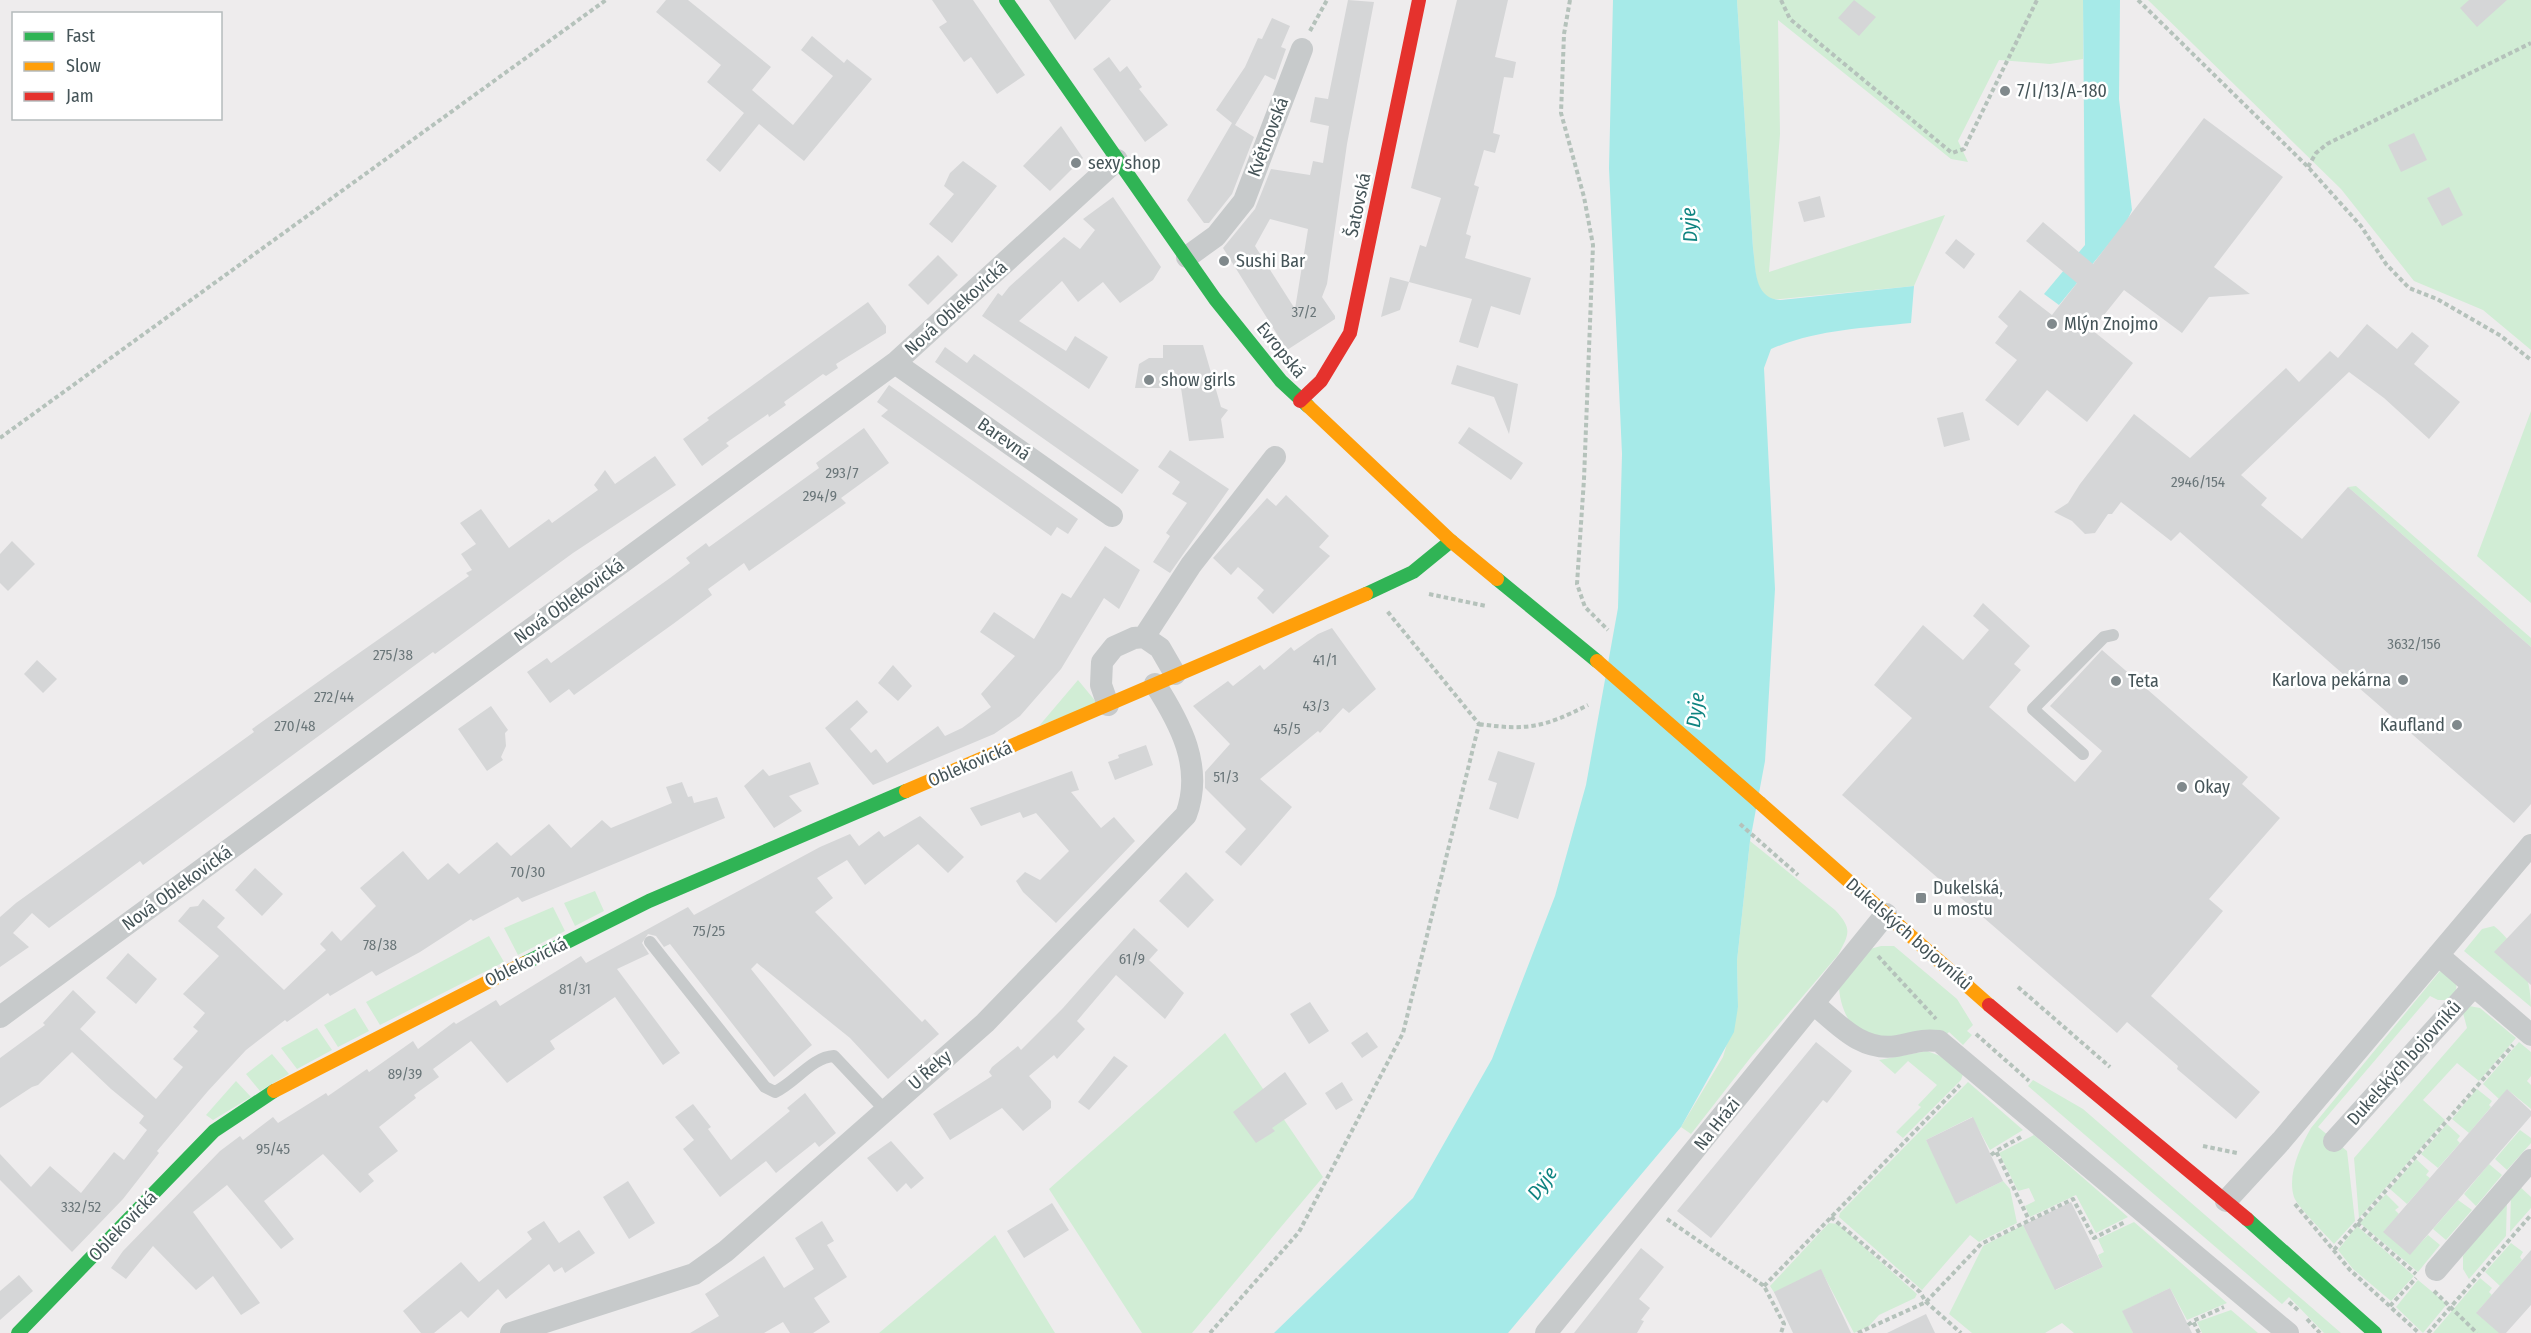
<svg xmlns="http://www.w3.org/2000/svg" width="2531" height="1333" viewBox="0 0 2531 1333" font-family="'Fira Sans Condensed',sans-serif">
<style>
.green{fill:#d1edd5}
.water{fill:#a6eae8}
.building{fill:#d5d6d7;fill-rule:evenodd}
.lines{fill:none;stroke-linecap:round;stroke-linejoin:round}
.path{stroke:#b5c2bb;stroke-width:4;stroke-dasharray:4.5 3;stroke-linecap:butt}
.lane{stroke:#c7cacb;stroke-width:12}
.street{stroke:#c7cacb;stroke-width:22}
.fast{stroke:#30b455;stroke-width:14}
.slow{stroke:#ff9f0a;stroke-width:14}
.jam{stroke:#e5322d;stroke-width:14}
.path-bridge{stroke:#b5c2bb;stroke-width:4;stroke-dasharray:4.5 3;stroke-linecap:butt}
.slow-bridge{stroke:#ff9f0a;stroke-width:14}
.poi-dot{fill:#80898c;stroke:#fff;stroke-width:2}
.labels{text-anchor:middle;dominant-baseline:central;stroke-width:5;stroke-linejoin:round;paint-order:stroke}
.number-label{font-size:15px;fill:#6a7679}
.poi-label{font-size:18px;fill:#455458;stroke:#fff;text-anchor:start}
.street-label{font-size:18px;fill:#455458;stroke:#fff}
.water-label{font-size:20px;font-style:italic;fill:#0f8481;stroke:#fff}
</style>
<rect width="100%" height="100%" fill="#eeeced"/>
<path class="green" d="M1737,0H2083V59L2050,64L1999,60L1958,141L1968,162L1951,159L1778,20L1780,134L1769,272L1945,215L1914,286L1769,300C1754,288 1755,266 1753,248Z
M2148,0H2531V350L2483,310L2414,281L2341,189Z
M2531,411V603L2477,556Z
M2356,486L2531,638V647L2348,487Z
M1078,680L1097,703L1039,726Z
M1750,841L1835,910C1853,929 1849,934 1838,955L1751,1057L1691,1134L1681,1127L1723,1057L1738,1007L1737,961Z
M595,891L604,911L575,926L564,903Z
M553,907L565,931L518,955L504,928Z
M2494,926C2518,945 2531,977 2531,1007L2464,951L2482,929Z
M489,936L504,962L380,1025L366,1002Z
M1881,946H1894L1957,999L1973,1025L1967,1031L1972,1035L1963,1045L1949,1032L1945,1036C1927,1037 1881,1045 1865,1037C1848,1027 1839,1003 1839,985L1870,949Z
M2440,971L2457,979L2456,991L2447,1000H2438L2430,996L2318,1127L2347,1151L2355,1221L2334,1244C2326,1235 2297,1206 2294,1197C2287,1175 2300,1147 2311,1128Z
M2469,1006L2480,1008L2516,1038L2479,1081L2457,1063L2423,1100L2445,1120L2359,1218L2354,1158L2467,1028L2463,1013Z
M355,1008L369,1031L338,1047L324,1025Z
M317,1028L332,1050L297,1069L281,1048Z
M1225,1033L1323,1177L1192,1333H1142L1049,1189Z
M2519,1042L2531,1052V1076L2527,1081L2531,1085V1109L2508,1090L2499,1099L2483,1084Z
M1927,1051L1943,1057L1963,1074L1961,1080L1903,1138L1896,1132L1921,1107L1918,1105L1937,1085L1908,1061L1895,1074L1879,1060Z
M272,1054L289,1074L260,1091L246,1074Z
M2033,1080L2083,1109L2341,1333H2324L2289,1297L2282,1304L2028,1086Z
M236,1081L251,1097L213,1120L206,1115Z
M1968,1082L2023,1130L1990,1150L1972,1117L1926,1140L1958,1203L2003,1181L2010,1189L2017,1223L1979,1242L1970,1235L1922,1290L1839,1217L1840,1213Z
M2477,1089L2492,1101L2489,1105L2491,1107L2469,1133L2452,1119Z
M2447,1124L2460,1136L2457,1140L2460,1143L2438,1168L2421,1154Z
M2520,1130L2531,1138V1143L2507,1170L2495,1159Z
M2034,1135L2128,1217L2096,1233L2076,1195L2030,1217L2025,1206L2035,1201L2029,1188L2018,1191L1999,1153Z
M2416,1159L2429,1171L2426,1175L2430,1178L2407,1204L2390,1189Z
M2489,1164L2502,1175L2476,1206L2464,1194Z
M2518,1185L2531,1197V1208L2510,1232L2511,1193Z
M2386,1194L2399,1207L2395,1210L2399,1214L2384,1231L2410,1254L2428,1235L2440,1245L2418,1272L2360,1223Z
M2507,1199L2506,1236L2469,1279L2463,1269V1256Z
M2458,1200L2472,1210L2446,1240L2433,1229Z
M2134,1222L2227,1303L2187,1320L2170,1288L2123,1311L2133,1333H2074L2062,1323L2045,1333H1972L1949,1314L1983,1246L2023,1225L2056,1290L2103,1267L2098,1255L2104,1252L2098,1239Z
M1829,1223L1838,1224L1917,1294L1915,1298L1879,1315L1869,1326L1854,1333L1821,1270L1779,1300L1770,1286Z
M2357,1226L2414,1276L2391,1301L2353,1269L2338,1250Z
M995,1235L1055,1333H879Z
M2511,1243L2523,1252L2520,1257L2522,1260L2500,1286L2485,1272Z
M2480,1278L2492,1288L2489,1292L2492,1295L2477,1312L2500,1333H2433Z
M2418,1280L2447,1304L2423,1333L2396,1307Z
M2231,1310L2258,1333H2202L2197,1322Z"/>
<path class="water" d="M1613,0H1737L1753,248C1756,270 1754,299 1781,300L1914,286L1911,323C1863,328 1815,330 1771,349L1764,368L1775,589L1765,761L1750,841L1737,961L1738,1007L1734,1032L1681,1127L1508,1333H1274L1413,1198L1492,1059L1555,896L1586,785L1618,608L1622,454L1609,168Z
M2083,0H2120L2119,99L2132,210L2126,223L2059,305L2044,294L2085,245Z"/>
<path class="building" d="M666,0H688L771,67L752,90L793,125L833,76L801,50L812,36L844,63L847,59L872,79L804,161L759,124L720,172L706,160L744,113L707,82L721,65L656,12Z
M932,0H973L1025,75L997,94L971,57L964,62L939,27L947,22Z
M1049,0H1111L1075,40Z
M1348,0L1374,2L1347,144L1327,284L1322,297L1335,316V319L1287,350L1223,248L1255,209L1271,169L1310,175L1313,161L1323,163L1329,126L1310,122L1315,97L1328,99ZM1270,219L1308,229L1295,309L1255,246Z
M1457,0H1508L1495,57L1516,62L1513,78L1504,77L1493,133L1500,135L1495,153L1484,150L1474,185L1479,187L1466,234L1471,236L1465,258L1531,278L1520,315L1491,306L1478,348L1459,342L1472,299L1409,282L1420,245L1426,247L1441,198L1411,188Z
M1854,0L1876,17L1859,36L1838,18Z
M2469,0H2507L2477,27L2460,8Z
M1272,18L1290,26L1281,47L1286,49L1275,80L1265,75L1235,125L1254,137L1232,194L1209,223H1204L1187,200L1232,123L1216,110L1245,67L1258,38L1262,39Z
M1109,57L1120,72L1127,66L1142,87L1139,89L1168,125L1145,142L1093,69Z
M2204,118L2283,177L2214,267L2250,294L2209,297L2182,333L2124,290L2092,330L2133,363L2087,422L2047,390L2018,426L1985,400L2017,360L1995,343L2008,326L1998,317L2020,290L2052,315L2077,283L2026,241L2043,222L2093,264Z
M1061,126L1083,158L1050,191L1023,166Z
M2414,133L2427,160L2401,172L2388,145Z
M963,161L997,186L952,243L929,224L954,194L944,186L950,173Z
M2449,187L2463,215L2442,226L2427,198Z
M1820,196L1825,217L1804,222L1798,202Z
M1113,197L1161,267L1153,280L1120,303L1103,282L1078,302L1062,281L1019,321L1066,351L1075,336L1108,357L1089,389L982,316L998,293L1002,296L1009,287L1064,237L1080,249L1095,230L1083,219Z
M1956,239L1975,254L1964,269L1945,253Z
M938,255L958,275L928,305L908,285Z
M1390,277L1409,282L1400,310L1381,317Z
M868,302L886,326V333L836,364L838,368L826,376L823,374L784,402L786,405L769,417L768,414L726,443L729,446L702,466L683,439L709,420L707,418Z
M2367,324L2397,349L2412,332L2429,346L2414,364L2460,402L2429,439L2384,398L2349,372L2241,475L2267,498L2261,505L2302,539L2348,487L2531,647V804L2514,823L2180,532L2171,541L2121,502L2112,514H2108L2095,533L2085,534L2072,521L2054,512L2068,503L2080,484L2134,414L2190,458L2286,368L2299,382L2330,351L2338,358Z
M1163,345H1203L1221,407L1228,410L1221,419L1224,438L1189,441L1181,388H1135L1139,364L1149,358H1163Z
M945,347L967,363L974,354L1139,470L1122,494L935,362Z
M1457,365L1518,384L1509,434L1494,397L1451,384Z
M889,385L1078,519L1068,534L1057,527L1051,536L881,416L888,410L877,402Z
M1963,412L1970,440L1944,447L1937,418Z
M1469,427L1523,463L1511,480L1458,443Z
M864,428L889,463L841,498L846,503L749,571L744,563L708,589L712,595L673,624L574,695L569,689L550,703L527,672L547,658L551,663L670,578L690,563L686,558L706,543L709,547L819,468L816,463Z
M1170,450L1229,489L1170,573L1153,562L1170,536L1166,533L1187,503L1172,494L1180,482L1158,467Z
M655,456L676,485L573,553L435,654L433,652L143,865L140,861L49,928L32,913L13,933L29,947L0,967V917L16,903L254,732L252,729L332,672L469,576L466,573L472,570L461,554L476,544L460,523L481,509L509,548L549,519L552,523L598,490L594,485L605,470L615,484Z
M1286,495L1329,536L1319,547L1330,556L1273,614L1257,598L1264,590L1238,567L1231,575L1213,558L1267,498L1276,506Z
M12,541L35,564L8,591L0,583V554Z
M1105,546L1140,570L1119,609L1104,598L1061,669L1020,716L994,734L873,785L825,728L857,700L868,712L850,729L871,753L876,749L887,763L938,726L945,736L962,728L991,707L981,694L1015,656L980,632L994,612L1034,639L1062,593L1071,598Z
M1983,603L2030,646L2014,664L2021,670L1989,707L2075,782L2102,751L2050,706L2102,650L2248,777L2242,784L2280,818L2209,899L2223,911L2151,996L2260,1092L2236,1119L2177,1069L2178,1066L2127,1022L2117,1033L1842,795L1912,718L1874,685L1923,625L1963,660L1989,630L1973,616Z
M1332,628L1376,689L1349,713L1343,708L1320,733L1318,731L1260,779L1292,807L1241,866L1225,852L1246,829L1205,788V772L1230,744L1193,706L1228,681L1233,686L1260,665L1264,670L1291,647L1294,651L1318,634Z
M37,660L57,679L43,693L24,674Z
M893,665L912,686L898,701L878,683Z
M491,706L508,730L505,733L506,746L501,757L503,760L487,771L458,729Z
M1146,745L1153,765L1115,780L1108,762L1119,758L1118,755Z
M1498,751L1535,763L1518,819L1489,809L1497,783L1488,780Z
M810,762L819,784L789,796L802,811L774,828L744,786L763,769L769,776Z
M1072,771L1079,790L1071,792L1101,828L1114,817L1135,841L1056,923L1023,892L1016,881L1025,872L1040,880L1069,851L1036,813L1023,818L1020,812L981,826L970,808Z
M682,782L688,797L692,796L694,803L717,797L725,818L522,902L518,897L473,921L471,919L420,952L376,976L372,971L330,996L328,993L287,1022L285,1020L246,1050L208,1091L157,1151L159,1153L123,1199L72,1252L0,1180V1154L31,1187L50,1166L81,1193L114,1152L124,1160L147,1130L139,1123L144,1116L111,1089L72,1052L38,1085L32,1087L0,1108V1058L45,1025L43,1023L73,990L96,1012L80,1029L156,1099L183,1067L173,1059L198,1031L193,1027L205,1013L183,994L219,956L178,921L190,907L198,906L203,899L225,918L217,927L284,990L326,950L320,944L332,931L341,941L376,906L360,888L403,851L428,880L448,863L459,874L497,842L511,856L549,824L571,848L602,820L611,828L672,803L666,787Z
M920,816L964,857L948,873L918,844L865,885L847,860L817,878L833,898L815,912L922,1022L925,1019L939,1034L888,1079L850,1038L757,963L751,969L812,1045L774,1077L670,944L664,947L656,936L648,934L642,943L649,954L617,969L680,1053L663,1065L615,997L550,1041L555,1049L507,1083L471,1041L433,1069L439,1077L414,1095L416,1098L379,1127L398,1151L368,1174L374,1181L360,1193L323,1154L264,1201L294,1239L281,1249L227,1185L193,1212L260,1303L241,1315L213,1276L196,1290L153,1246L126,1279L111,1268L123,1251L220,1151L240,1136L243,1140L273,1117L278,1123L326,1093L328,1096L367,1069L369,1072L413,1041L418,1049L454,1022L456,1024L496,1000L500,1006L581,956L586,963L688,907L694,915L820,847L850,834L859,846L879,831L884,837Z
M255,868L283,894L262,916L235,890Z
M1186,872L1214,900L1188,928L1159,901Z
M2531,913V985L2494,952Z
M1134,928L1158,950L1149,960L1184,993L1165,1019L1116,975L1077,1021L1085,1029L1057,1059L1054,1055L1029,1076L1051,1101V1108L1023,1131L1002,1108L950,1140L933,1114L992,1076L989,1072L992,1067L1018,1046L1021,1050L1063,1008Z
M128,953L157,979L136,1004L106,978Z
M1310,1002L1329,1031L1309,1044L1290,1014Z
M1367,1032L1378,1047L1362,1058L1351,1043Z
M1816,1042L1852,1071L1827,1103L1823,1100L1711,1238L1677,1211Z
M1114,1056L1128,1066L1089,1110L1078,1102Z
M1285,1072L1307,1104L1272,1128L1275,1131L1256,1143L1233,1112Z
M1342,1082L1353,1100L1336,1110L1325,1093Z
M2507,1089L2531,1111V1116L2410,1255L2383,1232Z
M805,1093L836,1133L819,1147L815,1142L776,1173L766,1161L720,1197L683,1149L694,1140L675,1117L693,1104L711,1127L708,1129L731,1160L790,1111L787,1108Z
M1973,1117L2003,1181L1956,1204L1926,1140Z
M891,1141L924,1178L911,1189L906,1183L897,1192L867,1158Z
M628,1181L655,1223L629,1239L603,1197Z
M2071,1202L2103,1267L2055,1290L2023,1225Z
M1052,1203L1069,1230L1024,1258L1007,1231Z
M544,1221L559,1243L579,1230L595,1253L565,1273L562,1267L554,1272L549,1264L506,1299L498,1289L468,1318L461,1311L434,1333H421L403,1311L461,1262L479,1282L532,1239L527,1232Z
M822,1221L834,1241L827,1245L847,1277L814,1298L830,1322L813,1333H790L783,1322L764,1333H690L719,1316L705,1294L764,1256L784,1288L814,1269L795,1238Z
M1641,1248L1664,1267L1639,1299L1650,1308L1641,1320L1644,1321L1637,1333H1574Z
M2531,1250V1305L2506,1333H2499L2476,1313Z
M1821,1269L1851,1333H1793L1774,1292Z
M19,1275L33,1291L0,1320V1291Z
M2170,1288L2192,1333H2133L2122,1311Z
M1926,1314L1935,1333H1887Z"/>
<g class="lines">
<path class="path" d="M1570,0L1564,34L1561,113L1584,197L1593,245L1584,479L1577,584L1585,607L1608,630
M1781,0L1790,19L1952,153L1964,149L2037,0
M2138,0L2308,167L2361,226L2386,264L2409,288L2437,299L2501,336L2531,360
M1310,31L1327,0
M2308,167L2316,153L2327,144L2531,43
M0,438L606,0
M1429,594L1486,606
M1479,724C1527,731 1545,727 1588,705
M1878,956L1936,1019
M2018,987L2110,1067
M1976,1034L2029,1081
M2021,1137L1996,1151L2029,1220
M2203,1146L2237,1153L2239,1151
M1991,1155L1996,1151
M2295,1204L2350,1270L2419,1333
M1831,1217L1920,1292L1926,1302L1961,1333
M1667,1219L1764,1286L1784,1324L1781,1333
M2357,1223L2416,1274
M2334,1250L2513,1045
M1764,1286L1960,1085
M2434,1291L2477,1333
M2289,1302L2300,1312
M2390,1306L2416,1278
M2307,1319L2320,1333
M2188,1325L2193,1321
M1210,1333L1299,1232L1403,1033L1479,724L1387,611
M1858,1333L1926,1302L1981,1244L2073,1199L2094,1238L2125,1222
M2199,1333L2193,1321L2224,1307
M2428,1333L2531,1215"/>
<path class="lane" d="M2083,754L2033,709L2104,637L2113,635
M650,942L765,1087L775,1092C795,1083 812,1057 834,1056L884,1109"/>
<path class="street" d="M1187,257L1216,236L1244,201L1302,49
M895,363L1112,516
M1144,637L1191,565L1275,457
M1108,705L1101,685L1102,662L1114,647L1134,638L1144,637L1160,648L1175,674
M2438,955L2531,1035
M1815,1005C1839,1025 1862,1052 1897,1046C1914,1043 1920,1039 1939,1041L2288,1333
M0,1017L895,363L1117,160
M2334,1141L2474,986
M2226,1201L2281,1141L2531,845
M2436,1270L2531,1160
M511,1333L694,1274L726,1251L985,1023L1186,815C1204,767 1180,723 1155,684
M1546,1333L1886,914"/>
<path class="fast" d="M1006,0L1215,299L1281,381L1308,406
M1497,579L1597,661
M1366,594L1413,572L1451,541
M525,963L649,901L906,791
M2247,1219L2375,1333
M18,1333L214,1131L274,1091"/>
<path class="slow" d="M1308,406L1451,541L1497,579
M906,791L1366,594
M1760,803L1989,1005
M274,1091L525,963"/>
<path class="jam" d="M1300,401L1321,381L1350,333L1419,0
M1989,1005L2247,1219"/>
<path class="path-bridge" d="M1740,824L1798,875"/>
<path class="slow-bridge" d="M1597,661L1760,803"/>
</g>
<g class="poi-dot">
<circle cx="2005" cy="91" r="6"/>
<circle cx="1076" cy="163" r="6"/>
<circle cx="1224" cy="261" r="6"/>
<circle cx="2052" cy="324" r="6"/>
<circle cx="1149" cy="380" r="6"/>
<circle cx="2403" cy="680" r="6"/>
<circle cx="2116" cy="681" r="6"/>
<circle cx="2457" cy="725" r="6"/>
<circle cx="2182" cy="787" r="6"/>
<rect x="1915" y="892" width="12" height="12" rx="3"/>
</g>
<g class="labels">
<g class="number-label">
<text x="1304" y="312">37/2</text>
<text x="842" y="473">293/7</text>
<text x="2198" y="482">2946/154</text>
<text x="820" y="496">294/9</text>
<text x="2414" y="644">3632/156</text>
<text x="393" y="655">275/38</text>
<text x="1325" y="660">41/1</text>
<text x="334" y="697">272/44</text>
<text x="1316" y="706">43/3</text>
<text x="295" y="726">270/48</text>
<text x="1287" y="729">45/5</text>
<text x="1226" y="777">51/3</text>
<text x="528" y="872">70/30</text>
<text x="709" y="931">75/25</text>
<text x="380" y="945">78/38</text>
<text x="1132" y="959">61/9</text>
<text x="575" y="989">81/31</text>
<text x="405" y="1074">89/39</text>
<text x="273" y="1149">95/45</text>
<text x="81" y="1207">332/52</text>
</g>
<g class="poi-label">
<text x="2017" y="91">7/I/13/A-180</text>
<text x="1088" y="163">sexy shop</text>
<text x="1236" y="261">Sushi Bar</text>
<text x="2064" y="324">Mlýn Znojmo</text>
<text x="1161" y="380">show girls</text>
<text x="2391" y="680" text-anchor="end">Karlova pekárna</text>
<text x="2128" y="681">Teta</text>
<text x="2445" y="725" text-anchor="end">Kaufland</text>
<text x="2194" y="787">Okay</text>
<text x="1933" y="888">Dukelská,<tspan x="1933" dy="21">u mostu</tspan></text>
</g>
<g class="street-label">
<text transform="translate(1268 137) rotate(-69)">Květnovská</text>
<text transform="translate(1358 205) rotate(-78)">Šatovská</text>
<text transform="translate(956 308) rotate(-42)">Nová Oblekovická</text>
<text transform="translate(1281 350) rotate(51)">Evropská</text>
<text transform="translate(1004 439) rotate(35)">Barevná</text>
<text transform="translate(569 601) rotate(-36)">Nová Oblekovická</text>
<text transform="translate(970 764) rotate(-23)">Oblekovická</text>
<text transform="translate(177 888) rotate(-36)">Nová Oblekovická</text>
<text transform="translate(1909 934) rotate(41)">Dukelských bojovníků</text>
<text transform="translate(526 962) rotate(-26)">Oblekovická</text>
<text transform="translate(2404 1063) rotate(-48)">Dukelských bojovníků</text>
<text transform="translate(930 1070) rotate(-41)">U Řeky</text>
<text transform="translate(1717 1124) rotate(-51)">Na Hrázi</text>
<text transform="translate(123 1226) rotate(-46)">Oblekovická</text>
</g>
<g class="water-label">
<text transform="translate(1689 225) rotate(-94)">Dyje</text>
<text transform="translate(1695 710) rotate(-83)">Dyje</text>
<text transform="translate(1542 1183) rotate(-54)">Dyje</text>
</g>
</g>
<rect x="12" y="12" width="210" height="108" fill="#ffffff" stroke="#b5bbbc" stroke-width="1.5"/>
<rect x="24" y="32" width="30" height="9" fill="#30b455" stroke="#b5bbbc" stroke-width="1.5"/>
<text x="66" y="42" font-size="18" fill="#455458">Fast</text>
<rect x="24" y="62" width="30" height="9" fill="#ff9f0a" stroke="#b5bbbc" stroke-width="1.5"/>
<text x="66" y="72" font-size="18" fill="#455458">Slow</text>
<rect x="24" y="92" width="30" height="9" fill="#e5322d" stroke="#b5bbbc" stroke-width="1.5"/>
<text x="66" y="102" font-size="18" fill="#455458">Jam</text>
</svg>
